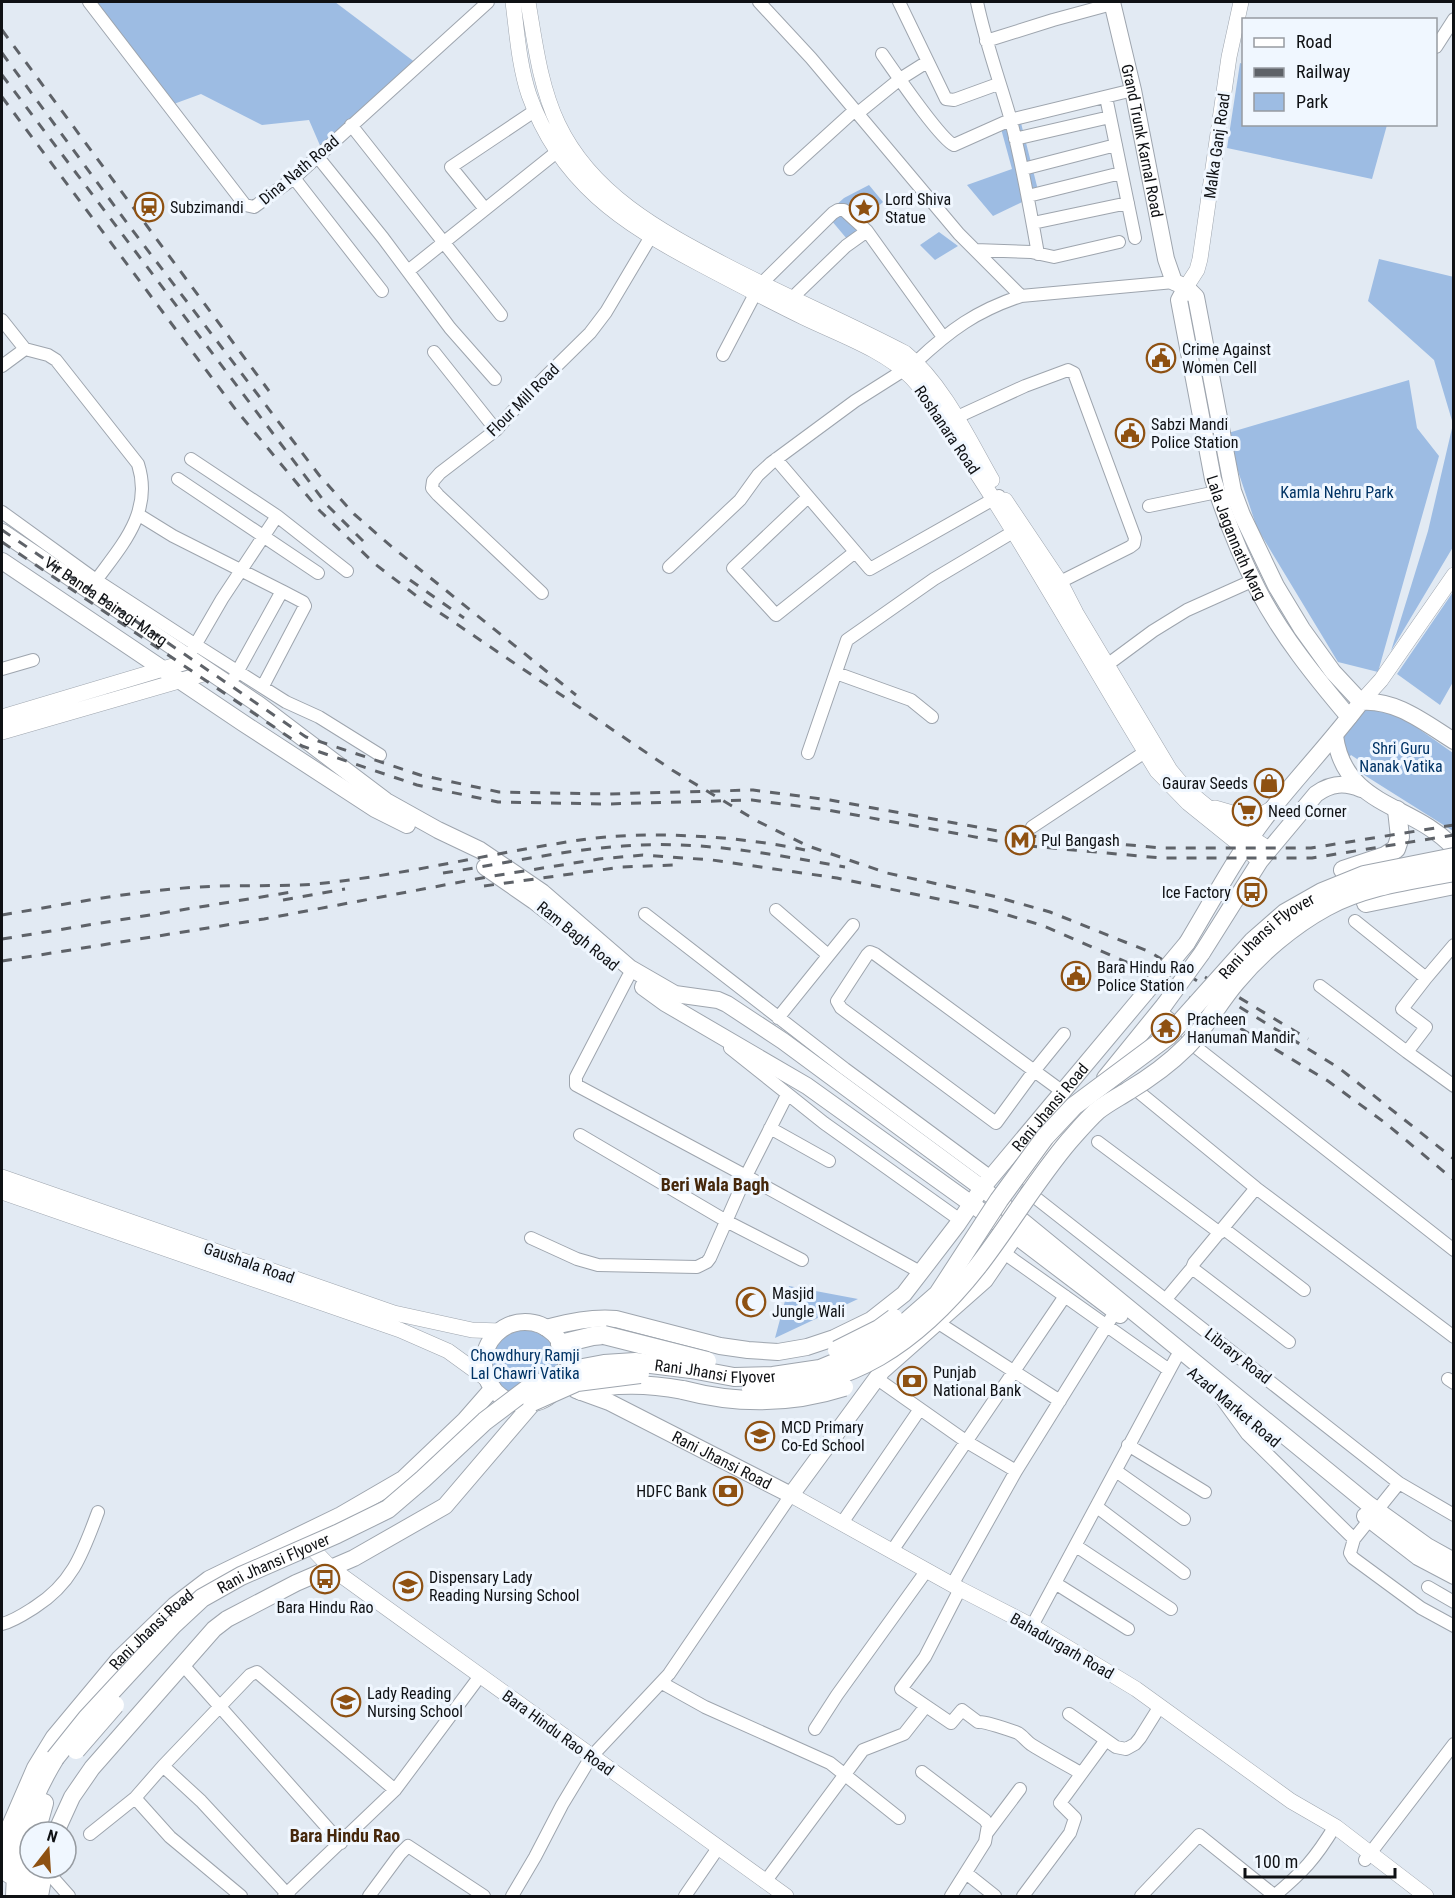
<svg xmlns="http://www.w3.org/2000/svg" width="1455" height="1898" viewBox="0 0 1455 1898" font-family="'Roboto Condensed',sans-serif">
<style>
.green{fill:#9dbce3}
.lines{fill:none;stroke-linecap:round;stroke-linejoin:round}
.minor-casing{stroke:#9ea5ae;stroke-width:14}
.tertiary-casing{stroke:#9ea5ae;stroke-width:16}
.secondary-casing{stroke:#9ea5ae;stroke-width:18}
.primary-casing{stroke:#9ea5ae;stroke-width:20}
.minor{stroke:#fff;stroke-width:12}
.tertiary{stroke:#fff;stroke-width:15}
.secondary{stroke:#fff;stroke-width:16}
.primary{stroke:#fff;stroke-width:18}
.rail{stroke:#5e6268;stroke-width:3;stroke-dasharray:10 10;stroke-linecap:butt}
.secondary-bridge-casing{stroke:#9ea5ae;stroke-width:18;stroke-linecap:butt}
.primary-bridge-casing{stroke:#9ea5ae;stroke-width:20;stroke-linecap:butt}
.secondary-bridge{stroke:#fff;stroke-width:16}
.primary-bridge{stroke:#fff;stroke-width:18}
.labels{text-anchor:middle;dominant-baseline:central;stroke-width:6;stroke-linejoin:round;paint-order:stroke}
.street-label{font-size:16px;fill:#0f1114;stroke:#f0f7ff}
.poi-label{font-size:16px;fill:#0f1114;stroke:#f0f7ff;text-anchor:start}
.park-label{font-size:16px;fill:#003365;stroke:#f0f7ff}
.neighbourhood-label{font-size:18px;font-weight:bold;fill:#45270b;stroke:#f0f7ff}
</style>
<rect width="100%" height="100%" fill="#e2eaf3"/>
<path class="green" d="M92,2H335L420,66L325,157L309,120L262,125L201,94L171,105Z
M1240,63L1243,64L1244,124L1387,125L1372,179L1227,148Z
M1021,123L1039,194L993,216L967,185L1012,169L1000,125Z
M869,185L883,202L865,218L868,225L847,239L826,214L844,198Z
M939,232L958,246L935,260L920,245Z
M1379,259L1454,277L1453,547L1391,651L1428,531L1453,424L1434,360L1368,301Z
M1409,380L1417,428L1439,456L1378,672L1338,662L1257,528L1233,456L1228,433Z
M1453,592V682L1440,705L1397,674Z
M1369,706L1395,712L1453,753V831L1361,773L1366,765L1351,755L1345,762C1340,729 1345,726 1369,706Z
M789,1286L858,1299L775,1338Z
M525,1330C547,1332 562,1349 558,1371L508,1393C480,1373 491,1333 525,1330Z"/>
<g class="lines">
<g class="minor-casing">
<path id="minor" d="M89,2L245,205L254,207L294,178L488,2
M759,2L811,58L959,234L1021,296C976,311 950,330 916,362
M899,2L946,99L954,100L998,84
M977,2C985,41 999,79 1010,117C1022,162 1030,208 1038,254
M986,41L1053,20L1112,4
M1436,47L1454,19
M882,54C894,71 940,139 954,145L1010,120L1133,90
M1106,97L1135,238
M858,113L900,79L927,62
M351,125L501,315
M1015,139L1110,117
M317,156L383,238L450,328L495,379
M790,169L855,110
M1023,169L1116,145
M294,178L382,291
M1028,196L1121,173
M485,209L451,167L536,110
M1033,223L1128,203
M975,250L1031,252L1054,257L1119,242
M408,271L558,151
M761,284L833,213L838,210H844L867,231L943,337
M1021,296L1174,282
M792,298L846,246L867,231
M2,320L25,349L48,355L56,360L138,464C154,514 119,548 92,586
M434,352L496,430
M723,355L755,294
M2,366L25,349
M955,418L1025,386L1068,370L1074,373L1135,538L1134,544L1130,547L1060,582
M191,459L277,516L347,571
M776,459L870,569L999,496
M178,479L318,573
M808,497L733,568L776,615L855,552
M1149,506L1217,492
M2,512L96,580L196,645L286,702L319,717L380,755
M139,515L173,536L282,591
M669,567L740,500L758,475L771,463L855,401L904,370
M542,593L438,495L432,488L433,481L440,473L496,430L528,394L590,333L606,312L650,238
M193,649L222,599L277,516
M1107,665L1153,631L1187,610L1254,580
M2,669L33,660
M836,673L911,700L932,717
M235,676L282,591L303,602L305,606L263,686
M808,753L847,640L934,579L1013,532
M1032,827L1145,752
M776,910L828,955
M645,914L845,1069L991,1177
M1355,921L1426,978L1454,945
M628,977L576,1077V1085L746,1176L920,1272
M1320,986L1407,1052L1426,1027L1402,1009L1426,978
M1160,1011L1198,1042L1197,1048L1454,1250
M778,1018L853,925
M730,1048L824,1123L960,1220
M1407,1052L1454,1086
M1063,1092L875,954L870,952L867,955L837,1001L841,1008L996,1123L1034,1071L1064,1034
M1140,1093L1256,1188L1454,1337
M770,1128L829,1161
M580,1135L728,1222L802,1260
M1098,1142L1220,1233
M1256,1188L1194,1263L1192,1268L1289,1342
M1027,1191L1399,1483L1454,1515
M1224,1229L1304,1290
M531,1238L577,1259L598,1265L697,1267L707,1262L710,1258L746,1176L787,1095
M1004,1253L1169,1370
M1166,1299L1192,1268
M937,1322L1060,1401
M876,1378L967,1442L1016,1471
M1448,1379L1454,1383
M1218,1394L1247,1434L1354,1539
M1128,1445L1205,1492
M1116,1471L1184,1519
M1399,1483L1354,1539L1350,1553L1353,1558L1421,1608L1454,1626
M1097,1507L1184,1573
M842,1523L920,1409
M1076,1546L1171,1609
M892,1551L1065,1296
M1055,1583L1128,1629
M952,1585L1016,1471L1115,1312
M1428,1587L1454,1602
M2,1624C14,1621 24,1614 35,1607C73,1583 83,1552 98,1512
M1032,1626L1176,1358
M182,1664L341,1843
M662,1683L705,1707L830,1763L899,1818
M926,1706L951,1723L962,1710L978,1722C984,1721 1010,1730 1018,1733C1023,1736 1027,1742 1032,1745C1048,1755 1065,1764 1081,1773
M1069,1714L1116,1747L1126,1749L1135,1744L1140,1738L1160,1706
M815,1729L837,1695L927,1570
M163,1766L201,1801L289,1896
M922,1772L985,1820L988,1825L985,1842L951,1896
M135,1798L170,1837L241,1896
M987,1833L1020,1789
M90,1834L135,1798L163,1766L250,1675L257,1672L395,1790
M1365,1860L1454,1744
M45,1869L69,1896
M966,1873L995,1896
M765,1882L863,1750L904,1734L926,1706L901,1689L925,1657L960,1589
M284,1896L395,1790L480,1676
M369,1896L400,1854L408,1846L484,1896
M512,1896L535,1857L562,1805L591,1757L669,1674L791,1495
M685,1896L718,1848
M1023,1896L1070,1833L1075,1818L1060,1803L1106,1740
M1141,1896L1199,1835L1275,1896
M1274,1896C1303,1872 1315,1859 1335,1826"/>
</g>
<g class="tertiary-casing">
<path id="tertiary" d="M513,2C517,33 519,65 529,95C560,182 622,223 700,264C734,282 768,300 803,317C838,334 885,350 912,378C938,406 959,446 980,478C1042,574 1097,674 1157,771L1188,803L1260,861
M528,2C535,43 540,86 558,124C591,194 660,231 725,265C784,296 846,322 905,353C943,384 968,438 992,480
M1186,287L1197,270L1200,259L1229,57L1241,2
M1005,500L1060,582L1076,613L1170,770C1195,803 1235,827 1269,849
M1361,702L1381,680L1454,575
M2,717L193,660
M2,732L210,672
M1215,808L1253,819L1273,808
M2,1177L394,1313L472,1330L500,1331
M2,1192L400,1330L448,1351L488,1380
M791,1495L960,1589L1032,1626L1136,1689L1291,1801L1336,1827L1426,1896
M304,1540L331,1568L786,1896"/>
</g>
<g class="secondary-casing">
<g id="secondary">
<path id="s1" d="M1112,2L1133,90L1166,259L1174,282L1186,287L1196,297L1233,491L1242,515L1276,586L1302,629L1333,672L1361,702"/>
<path id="s2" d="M1186,287L1179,300L1213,479C1225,517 1240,555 1258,590C1282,636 1316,678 1349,717"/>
<path d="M2,532L258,704L386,801L438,830L480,850L542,892L630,968L675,994L718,1000L727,1004L783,1041L982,1188L1367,1503L1427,1546L1454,1561"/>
<path d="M2,561L243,723L375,809L407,825"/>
<path d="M1335,736C1345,808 1413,803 1454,848"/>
<path d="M485,867L534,901L557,919"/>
<path d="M1187,943C1214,898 1239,850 1273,808C1302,772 1333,739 1361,702C1396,699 1425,723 1454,741"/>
<path d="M1202,953L1260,861L1316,794C1331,783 1345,782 1361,789"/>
<path d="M643,987L665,1003L807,1086L1016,1236L1120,1315"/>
<path d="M1105,1078L1165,1004"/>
<path d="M1029,1179L1075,1114"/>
<circle cx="525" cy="1363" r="41"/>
<path id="s3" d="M546,1328C570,1322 591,1317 616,1319L720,1346L748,1350L778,1352L807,1347L834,1338L871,1320L904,1294L957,1225L982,1188L1146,992"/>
<path id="s4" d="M576,1390L609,1402L791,1495L882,1371L985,1280L1021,1227"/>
<path d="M1365,1516L1418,1557L1454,1576"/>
<path d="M56,1832L72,1797L92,1768L214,1629L227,1619L296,1583L354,1558L445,1506L533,1403"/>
<path id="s5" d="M9,1875V1828L35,1768L54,1737L119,1659L175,1605L209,1579L341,1515L403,1479L465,1420L493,1388"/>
<path d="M40,1896L45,1868"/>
</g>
</g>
<g class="primary-casing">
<path id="primary" d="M1343,870L1385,856L1396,849L1400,837L1397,810
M1366,903L1454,885
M560,1344L593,1336L604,1335
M581,1391C616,1382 649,1384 683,1390
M36,1832L44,1803
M15,1896C16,1842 27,1804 55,1758
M30,1896L31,1868"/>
</g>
<use href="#minor" class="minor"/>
<use href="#tertiary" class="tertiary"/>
<use href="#secondary" class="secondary"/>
<use href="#primary" class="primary"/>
<g class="rail">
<path d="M2,30L269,391"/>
<path d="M2,53L130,227L319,475L354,514L392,547L576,695"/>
<path d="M2,75L327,505L366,544"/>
<path d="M2,97L236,410L320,511L375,564L427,604L672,770L757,821L808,846L887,873L993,896L1050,912L1150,952L1339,1068L1454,1159"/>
<path id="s6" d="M2,530L306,737L420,775L499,792L607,794L753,790L830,800L1020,835L1162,848H1311L1454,825"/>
<path d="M2,542L302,746L417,785L498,802L607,804L752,800L828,810L1019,845L1161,858H1312L1454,835"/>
<path d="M410,580L464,618"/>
<path d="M443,873C503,864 563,850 623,846C698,840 772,854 845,867"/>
<path d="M484,886L622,867L674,865"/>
<path d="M283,900L345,889"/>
<path d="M2,915C67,904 132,891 199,887C244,884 290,888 334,882C417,872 498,852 580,840C645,830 740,836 805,850"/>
<path d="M2,939L292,892"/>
<path d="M2,961L264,919L487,877L599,859L643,855L712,860L837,878L991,910L1044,926L1140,968L1328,1081L1384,1122L1454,1180"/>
<path d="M1205,977L1308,1039"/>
</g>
<g class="secondary-bridge-casing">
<path id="secondary-bridge" d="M1146,992L1187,943
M1165,1004L1202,953"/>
</g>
<g class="primary-bridge-casing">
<g id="primary-bridge">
<path d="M604,1335L707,1361"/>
<path d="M837,1350L879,1329L894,1318"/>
<path d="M751,1389C850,1390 918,1342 978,1266C1009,1226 1036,1180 1069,1141C1078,1131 1087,1120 1097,1111C1107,1103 1117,1098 1128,1091C1148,1079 1169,1064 1186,1047C1205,1028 1218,1003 1236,982C1260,953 1293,925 1326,907C1364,886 1412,880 1454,872"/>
<path d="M683,1390C736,1404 791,1404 844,1387"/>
<path d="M532,1402L577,1382L640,1374"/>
<path d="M76,1750L115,1705"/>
<path id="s7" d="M55,1758L87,1718L173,1625L202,1598L241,1576L337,1534L388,1509L423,1479L485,1421L530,1387L572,1370L604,1364L635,1362L691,1369L734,1377L773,1376L820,1369L873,1347L906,1322L938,1294L999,1200L1045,1137L1074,1106L1168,1036L1253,941L1285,913L1322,892L1364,875L1454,857"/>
</g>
</g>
<use href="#secondary-bridge" class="secondary-bridge"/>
<use href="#primary-bridge" class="primary-bridge"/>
</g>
<defs>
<g id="station-ring" transform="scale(1.5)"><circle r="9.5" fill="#f0f7ff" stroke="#8e5112" stroke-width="1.5"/><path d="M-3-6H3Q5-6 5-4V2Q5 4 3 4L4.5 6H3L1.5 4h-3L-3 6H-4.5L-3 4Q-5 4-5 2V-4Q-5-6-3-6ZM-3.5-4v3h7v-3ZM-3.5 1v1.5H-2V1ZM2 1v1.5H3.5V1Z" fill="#8e5112"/></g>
<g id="sight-ring" transform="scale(1.5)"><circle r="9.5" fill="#f0f7ff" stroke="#8e5112" stroke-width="1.5"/><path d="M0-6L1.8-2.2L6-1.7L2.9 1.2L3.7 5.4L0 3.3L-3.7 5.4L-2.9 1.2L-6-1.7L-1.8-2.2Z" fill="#8e5112"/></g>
<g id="civic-ring" transform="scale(1.5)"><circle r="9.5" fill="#f0f7ff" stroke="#8e5112" stroke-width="1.5"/><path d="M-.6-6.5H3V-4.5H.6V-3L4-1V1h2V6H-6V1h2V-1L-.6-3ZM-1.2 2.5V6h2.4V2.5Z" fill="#8e5112"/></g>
<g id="shop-ring" transform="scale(1.5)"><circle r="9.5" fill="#f0f7ff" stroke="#8e5112" stroke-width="1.5"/><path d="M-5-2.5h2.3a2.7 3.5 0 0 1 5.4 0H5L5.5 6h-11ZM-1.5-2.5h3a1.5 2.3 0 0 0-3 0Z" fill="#8e5112"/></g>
<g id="supermarket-ring" transform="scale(1.5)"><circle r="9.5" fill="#f0f7ff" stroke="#8e5112" stroke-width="1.5"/><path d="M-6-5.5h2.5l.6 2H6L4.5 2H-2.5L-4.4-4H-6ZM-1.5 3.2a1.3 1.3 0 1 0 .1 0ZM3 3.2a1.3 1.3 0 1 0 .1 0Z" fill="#8e5112"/></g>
<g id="metro-ring" transform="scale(1.5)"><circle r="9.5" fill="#f0f7ff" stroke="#8e5112" stroke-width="1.5"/><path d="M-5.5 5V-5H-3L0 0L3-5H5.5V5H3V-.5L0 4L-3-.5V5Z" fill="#8e5112"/></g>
<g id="bus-ring" transform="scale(1.5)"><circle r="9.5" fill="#f0f7ff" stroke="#8e5112" stroke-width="1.5"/><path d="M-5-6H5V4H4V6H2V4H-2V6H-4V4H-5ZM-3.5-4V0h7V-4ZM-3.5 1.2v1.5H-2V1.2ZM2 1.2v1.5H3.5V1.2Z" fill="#8e5112"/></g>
<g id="temple-ring" transform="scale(1.5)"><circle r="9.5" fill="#f0f7ff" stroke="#8e5112" stroke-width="1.5"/><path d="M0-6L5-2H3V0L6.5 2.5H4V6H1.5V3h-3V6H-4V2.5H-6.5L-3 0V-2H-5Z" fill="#8e5112"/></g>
<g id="mosque-ring" transform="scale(1.5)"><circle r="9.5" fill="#f0f7ff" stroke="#8e5112" stroke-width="1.5"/><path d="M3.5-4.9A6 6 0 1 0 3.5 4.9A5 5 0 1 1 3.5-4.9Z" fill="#8e5112"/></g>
<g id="bank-ring" transform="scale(1.5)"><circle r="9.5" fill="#f0f7ff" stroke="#8e5112" stroke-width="1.5"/><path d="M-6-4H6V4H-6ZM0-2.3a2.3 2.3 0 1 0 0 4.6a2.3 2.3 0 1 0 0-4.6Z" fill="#8e5112"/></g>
<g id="school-ring" transform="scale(1.5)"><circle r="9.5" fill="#f0f7ff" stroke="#8e5112" stroke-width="1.5"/><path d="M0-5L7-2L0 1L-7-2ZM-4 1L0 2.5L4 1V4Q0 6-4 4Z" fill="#8e5112"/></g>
<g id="university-ring" transform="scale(1.5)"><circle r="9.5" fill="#f0f7ff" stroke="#8e5112" stroke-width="1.5"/><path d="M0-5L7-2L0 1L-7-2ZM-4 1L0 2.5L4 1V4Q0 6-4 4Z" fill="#8e5112"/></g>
</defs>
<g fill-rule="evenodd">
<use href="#station-ring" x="149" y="207"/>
<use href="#sight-ring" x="864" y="208"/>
<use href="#civic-ring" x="1161" y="358"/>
<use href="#civic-ring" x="1130" y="433"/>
<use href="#shop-ring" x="1269" y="783"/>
<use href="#supermarket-ring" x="1247" y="811"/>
<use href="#metro-ring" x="1020" y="840"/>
<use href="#bus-ring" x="1252" y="892"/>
<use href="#civic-ring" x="1076" y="976"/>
<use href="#temple-ring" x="1166" y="1028"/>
<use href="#mosque-ring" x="751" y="1302"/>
<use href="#bank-ring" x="912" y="1381"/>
<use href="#school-ring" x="760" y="1436"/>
<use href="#bank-ring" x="728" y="1491"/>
<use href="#bus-ring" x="325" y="1579"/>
<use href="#university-ring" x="408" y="1586"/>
<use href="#university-ring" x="346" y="1702"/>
</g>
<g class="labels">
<g class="street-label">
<text stroke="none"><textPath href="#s1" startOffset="142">Grand Trunk Karnal Road</textPath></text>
<text transform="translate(1217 146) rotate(-82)">Malka Ganj Road</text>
<text transform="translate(299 170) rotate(-40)">Dina Nath Road</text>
<text transform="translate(523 400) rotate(-45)">Flour Mill Road</text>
<text transform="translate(947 430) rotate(56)">Roshanara Road</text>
<text stroke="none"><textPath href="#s2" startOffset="260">Lala Jagannath Marg</textPath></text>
<text stroke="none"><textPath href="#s6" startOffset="126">Vir Banda Bairagi Marg</textPath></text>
<text transform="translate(578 936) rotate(39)">Ram Bagh Road</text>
<text stroke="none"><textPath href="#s7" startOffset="1539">Rani Jhansi Flyover</textPath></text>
<text stroke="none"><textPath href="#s3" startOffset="615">Rani Jhansi Road</textPath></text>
<text transform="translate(249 1263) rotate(19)">Gaushala Road</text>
<text transform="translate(1238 1356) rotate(38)">Library Road</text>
<text stroke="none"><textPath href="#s7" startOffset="801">Rani Jhansi Flyover</textPath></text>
<text transform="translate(1234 1407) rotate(40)">Azad Market Road</text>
<text stroke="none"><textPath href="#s4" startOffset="162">Rani Jhansi Road</textPath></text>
<text stroke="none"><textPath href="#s7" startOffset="297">Rani Jhansi Flyover</textPath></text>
<text stroke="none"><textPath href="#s5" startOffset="294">Rani Jhansi Road</textPath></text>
<text transform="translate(1062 1646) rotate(30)">Bahadurgarh Road</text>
<text transform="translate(558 1733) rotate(36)">Bara Hindu Rao Road</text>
</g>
<g class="poi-label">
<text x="885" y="199">Lord Shiva<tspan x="885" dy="18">Statue</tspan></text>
<text x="170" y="207">Subzimandi</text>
<text x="1182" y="349">Crime Against<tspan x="1182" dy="18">Women Cell</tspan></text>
<text x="1151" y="424">Sabzi Mandi<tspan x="1151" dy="18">Police Station</tspan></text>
<text x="1248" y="783" text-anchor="end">Gaurav Seeds</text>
<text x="1268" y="811">Need Corner</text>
<text x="1041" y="840">Pul Bangash</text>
<text x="1231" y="892" text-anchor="end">Ice Factory</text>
<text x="1097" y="967">Bara Hindu Rao<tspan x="1097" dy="18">Police Station</tspan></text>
<text x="1187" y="1019">Pracheen<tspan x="1187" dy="18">Hanuman Mandir</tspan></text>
<text x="772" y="1293">Masjid<tspan x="772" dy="18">Jungle Wali</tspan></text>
<text x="933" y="1372">Punjab<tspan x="933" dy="18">National Bank</tspan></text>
<text x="781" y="1427">MCD Primary<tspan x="781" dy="18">Co-Ed School</tspan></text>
<text x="707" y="1491" text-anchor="end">HDFC Bank</text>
<text x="429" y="1577">Dispensary Lady<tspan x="429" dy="18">Reading Nursing School</tspan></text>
<text x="325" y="1607" text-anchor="middle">Bara Hindu Rao</text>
<text x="367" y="1693">Lady Reading<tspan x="367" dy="18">Nursing School</tspan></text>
</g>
<g class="park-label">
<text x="1337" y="492">Kamla Nehru Park</text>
<text x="1401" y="748">Shri Guru<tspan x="1401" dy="18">Nanak Vatika</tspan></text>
<text x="525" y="1355">Chowdhury Ramji<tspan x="525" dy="18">Lal Chawri Vatika</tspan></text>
</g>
<g class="neighbourhood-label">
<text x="715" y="1184">Beri Wala Bagh</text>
<text x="345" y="1835">Bara Hindu Rao</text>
</g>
</g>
<rect width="1455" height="1898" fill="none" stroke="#0f1114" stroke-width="6"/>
<rect x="1242" y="18" width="195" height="108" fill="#f0f7ff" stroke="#969ba1" stroke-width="1.5"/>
<rect x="1254" y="38" width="30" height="9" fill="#ffffff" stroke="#969ba1" stroke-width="1.5"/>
<text x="1296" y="48" font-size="18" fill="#0f1114">Road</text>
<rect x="1254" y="68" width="30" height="9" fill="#5e6268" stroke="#969ba1" stroke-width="1.5"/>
<text x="1296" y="78" font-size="18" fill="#0f1114">Railway</text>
<rect x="1254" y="93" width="30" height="18" fill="#9dbce3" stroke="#969ba1" stroke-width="1.5"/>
<text x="1296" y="108" font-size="18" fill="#0f1114">Park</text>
<g transform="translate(48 1850) rotate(17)"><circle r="28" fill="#f0f7ff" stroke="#969ba1" stroke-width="1.5"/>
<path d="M0-4.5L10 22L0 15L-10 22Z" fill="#8e5112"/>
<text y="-9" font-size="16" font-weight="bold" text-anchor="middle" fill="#0f1114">N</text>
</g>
<path d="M1245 1868v9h150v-9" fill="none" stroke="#0f1114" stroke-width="3"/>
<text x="1254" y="1868" font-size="18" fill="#0f1114" stroke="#f0f7ff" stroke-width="4.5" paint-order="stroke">100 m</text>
</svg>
